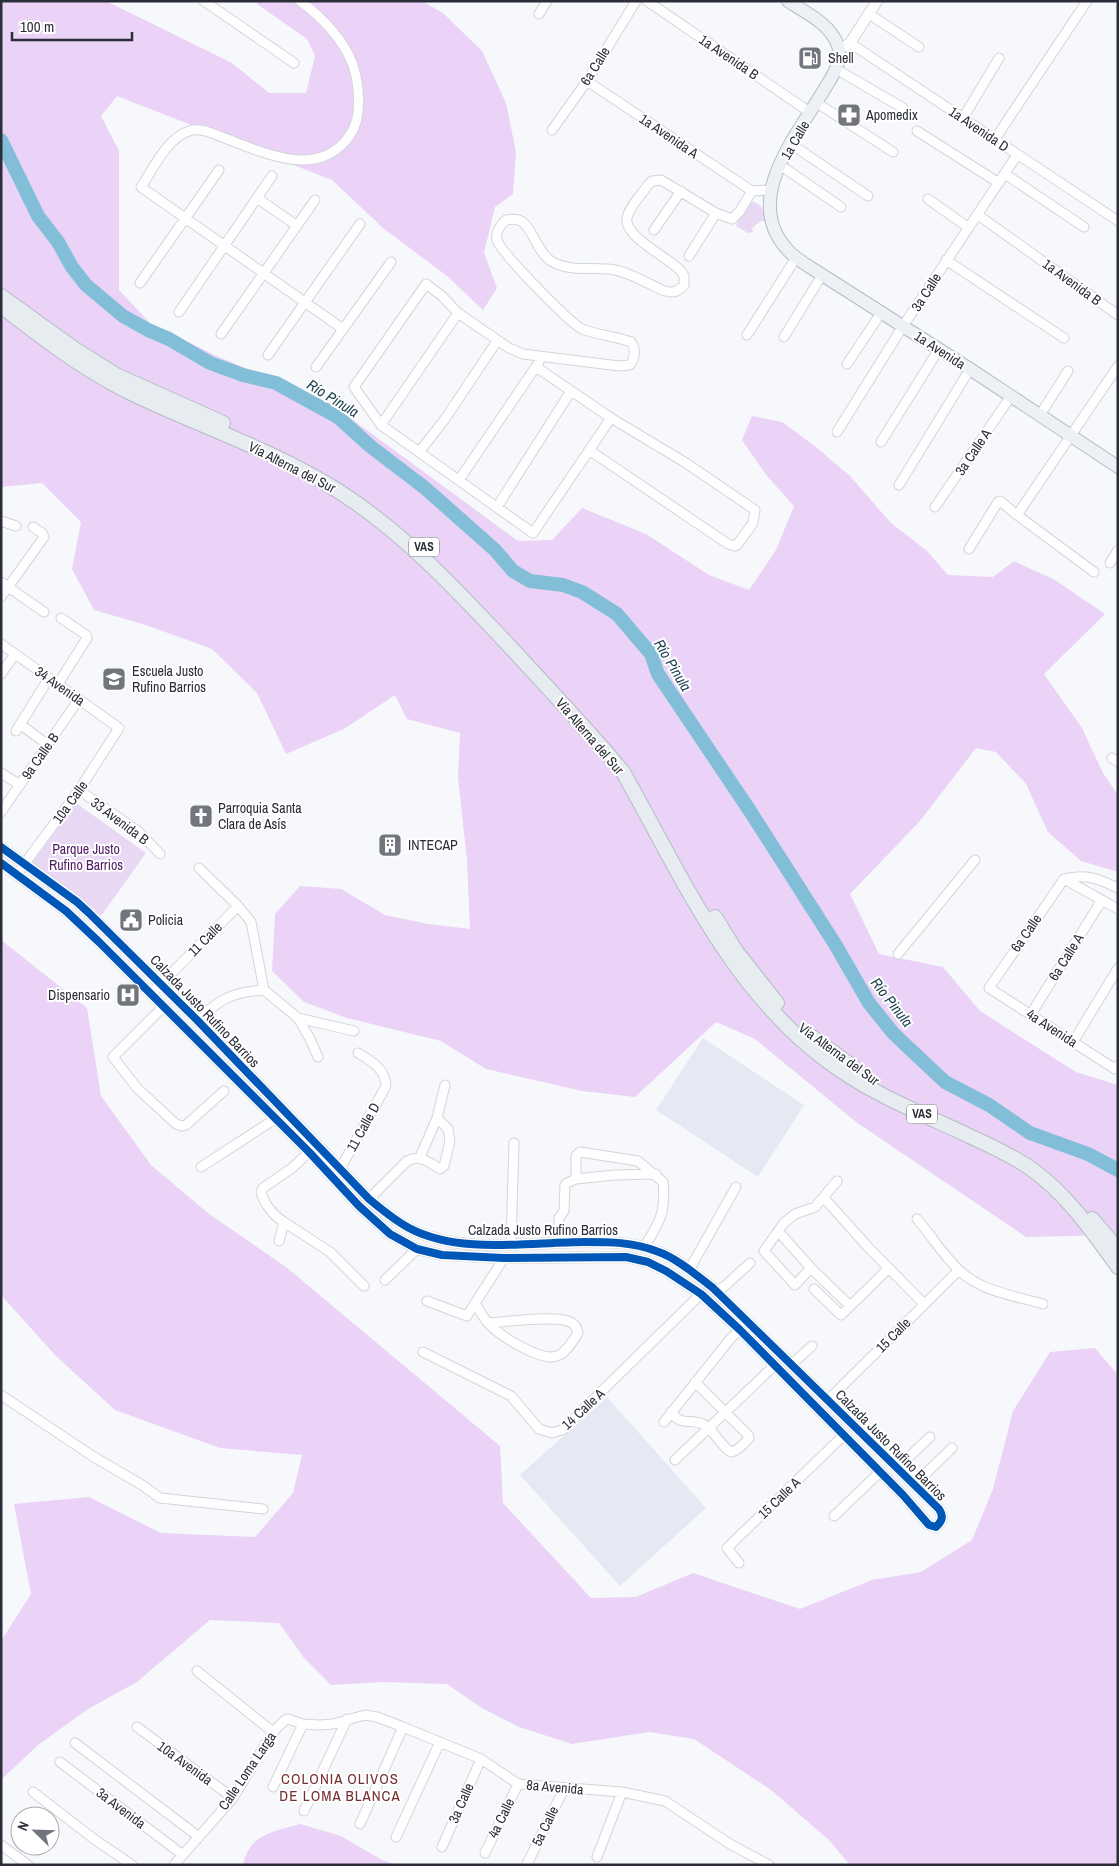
<svg xmlns="http://www.w3.org/2000/svg" width="1119" height="1866" viewBox="0 0 1119 1866" font-family="'Archivo Narrow',sans-serif">
<style>
.built{fill:#e6e9f3}
.green{fill:#e9d8f3}
.forest{fill:#ead3f6}
.lines{fill:none;stroke-linecap:round;stroke-linejoin:round}
.river{stroke:#83bed8;stroke-width:14}
.minor-casing{stroke:#d3d5dc;stroke-width:11}
.tertiary-casing{stroke:#d3d5dc;stroke-width:12}
.primary-casing{stroke:#b5bcc5;stroke-width:14}
.trunk-casing{stroke:#b5bcc5;stroke-width:16}
.minor{stroke:#fefeff;stroke-width:9}
.tertiary{stroke:#fefeff;stroke-width:10}
.primary{stroke:#edf0f4;stroke-width:12}
.trunk{stroke:#e7ecf1;stroke-width:14}
.cycleway-casing{stroke:#fff;stroke-width:11}
.cycleway{stroke:#0057b8;stroke-width:8}
.labels{text-anchor:middle;dominant-baseline:central;stroke-width:4;stroke-linejoin:round;paint-order:stroke}
.shield{fill:#fff;stroke:#6b6d74;stroke-width:1}
.shield-label{font-size:12px;font-weight:bold;fill:#2b2e38}
.street-label{font-size:14px;fill:#2b2e38;stroke:#fff}
.poi-label{font-size:14px;fill:#2b2e38;stroke:#fff;text-anchor:start}
.park-label{font-size:14px;fill:#4f1b62;stroke:#fff}
.water-label{font-size:15px;font-style:italic;fill:#193f4f;stroke:#fff}
.neighbourhood-label{font-size:15px;letter-spacing:1px;fill:#762f30;stroke:#fff}
</style>
<rect width="100%" height="100%" fill="#f7f8fc"/>
<path class="built" d="M703,1038L804,1105L758,1177L656,1110Z
M607,1397L706,1508L620,1586L520,1475Z"/>
<path class="green" d="M754,202C763,205 765,213 767,221H761L752,228L753,232L748,233L736,226L740,216L749,203Z
M76,803L146,853L101,916L32,863Z"/>
<path class="forest" d="M1,1H106L232,63L269,93H306L315,56L307,39L257,4V1H422L443,13L482,51L506,103L516,152L513,194L495,207L484,253L497,288L483,310L447,276L383,228L332,180L117,96L101,116L119,151V290L151,324L219,357L330,403L518,541L552,540L582,508L646,534L709,575L749,590L776,550L794,506L767,476L742,440L752,416L782,422L816,447L850,476L891,523L927,551L948,575L993,577L1014,561L1055,580L1105,614L1044,674L1082,728L1103,773L1118,795V872L1081,861L1048,832L1026,784L996,752L976,748L920,821L850,894L879,954L943,967L980,1011L1076,1072L1118,1085V1235L1026,1237L856,1122L755,1039L716,1022L635,1097L582,1091L486,1069L441,1041L347,1018L304,1002L272,971L275,914L300,886L341,889L385,915L428,924L470,929L467,860L458,777L460,733L407,719L395,695L344,729L286,754L257,693L212,649L146,625L94,610L72,569L81,522L42,483L1,487Z
M1,940L87,1008L101,1096L151,1165L209,1214L286,1267L500,1446L503,1503L591,1598L636,1597L693,1573L800,1609L872,1580L921,1572L972,1540L993,1489L1013,1411L1050,1352L1095,1348L1118,1375V1865H850L829,1840L771,1790L694,1739L649,1732L572,1744L519,1727L480,1707L447,1684L382,1682L331,1685L304,1658L279,1623L210,1620L137,1682L88,1709L38,1745L1,1780V1641L31,1594L14,1504L89,1497L161,1533L255,1537L293,1493L302,1455L220,1448L115,1410L56,1356L1,1295Z
M300,1824L341,1836L380,1859L396,1865H243C250,1833 273,1832 300,1824Z"/>
<g class="lines">
<path class="river" d="M1,140L38,216L58,242L72,267L86,285L123,316L148,330L169,339L210,363L243,375L276,383L338,417L370,446L425,488L495,550L513,571L530,581L563,585L582,592L617,614L651,654L658,674L750,811L835,944L869,1003L893,1033L945,1082L989,1105L1030,1133L1088,1154L1118,1170"/>
<g class="minor-casing">
<path id="minor" d="M204,1L294,63
M300,1C321,16 344,40 353,65C359,84 363,117 350,135C319,181 262,152 222,137C212,133 200,127 189,131C168,137 153,169 141,187L343,329
M647,1L811,113
M539,14L547,1
M869,14L919,47
M850,43L1118,221
M836,69L903,108
M587,81L752,191
M817,103L893,152
M963,118L999,58
M552,130L587,81L636,1
M917,131L999,183
M995,139L1087,1
M791,144L868,196
M780,165L841,207
M1005,174L1084,227
M752,191L771,190
M257,198L296,225
M928,199L969,228
M978,215L1118,315
M654,230L681,191
M689,256L716,213
M946,260L1064,338
M140,283L219,170
M179,312L272,176
M221,334L315,200
M747,335L796,258
M784,337L822,275
M268,355L360,224
M847,364L881,313
M316,367L391,262
M536,367L611,418L686,463L755,510L753,523L737,545L735,546L728,544L589,450
M1040,415L1068,371
M611,418L533,533L381,425L354,387L426,284L442,296L458,313L509,348L523,354L619,366L630,365C635,358 636,349 631,342C615,336 597,335 582,329C570,323 501,253 497,240C495,232 501,224 506,220C511,219 517,219 521,221C532,227 537,252 551,261C570,273 594,266 615,270C631,273 650,285 665,291C673,293 678,292 684,285V276L681,271C669,258 623,236 627,218C629,207 642,194 648,185L652,181L661,180L716,213L732,219L740,211L752,191
M381,425L458,313
M837,432L903,326L1017,155
M881,442L939,349
M420,451L445,419L497,341
M459,480L539,362
M899,485L970,369
M497,507L571,391
M935,507L1011,396
M1017,515L1094,572
M1,521L16,526
M969,549L998,502L1000,501L1017,515L1118,366
M1110,563L1118,550
M1,582L44,612
M1,597L44,537L42,533L33,527
M1,644L119,728L79,790L17,874
M1,674L15,654
M58,684L87,638L86,635L61,618
M20,724L48,745
M16,731L49,678
M1112,758L1118,762
M1,773L20,785
M79,790L139,832L160,854
M1,812L79,699
M199,868L238,906L251,922L264,990L298,1018L310,1039L318,1057
M1064,879L989,988L1115,1069L1118,1065
M1064,879L1118,909
M1064,879C1086,873 1098,879 1118,888
M898,954L975,860
M151,994L238,906
M164,1006L113,1057L137,1088L176,1124L182,1126L186,1125L224,1091
M1031,1014L1102,900
M298,1018L354,1031
M197,1020C221,999 231,992 264,990
M1073,1042L1118,968
M420,1157L437,1118L445,1085
M201,1167L275,1119
M340,1169L386,1086C385,1068 371,1061 358,1053
M576,1179L614,1175L656,1174
M824,1198L868,1247L924,1304
M369,1199L407,1161C421,1154 428,1162 440,1169L444,1166L450,1141L448,1129L437,1118
M917,1219C931,1235 943,1255 959,1270C980,1291 1015,1296 1043,1304
M284,1222L330,1252L364,1286
M778,1231L811,1268L850,1306
M279,1241L284,1222C274,1216 264,1204 261,1192L263,1188L292,1168L309,1152
M559,1242V1218L564,1211L565,1185L567,1183L576,1179V1156L580,1152L638,1161L663,1182C666,1211 660,1223 644,1247
M511,1244L514,1143
M811,1268L795,1285L764,1251L784,1223L795,1214L815,1207L837,1181
M689,1270L736,1187
M385,1280L417,1249
M814,1289L841,1315L889,1268
M716,1291L725,1286L750,1263
M427,1301L467,1316L504,1258
M475,1303C479,1310 483,1317 488,1323C499,1335 540,1362 557,1356C566,1353 573,1341 578,1333C577,1329 576,1325 572,1323C560,1314 505,1322 488,1323
M423,1352L511,1396L539,1429L552,1433L562,1430L701,1294
M792,1364L812,1346
M1,1395L94,1457L142,1485L160,1498L263,1509
M828,1400L959,1270
M671,1412C682,1427 688,1418 703,1424C715,1430 720,1446 731,1452C738,1451 745,1443 749,1438L748,1435L695,1382
M664,1422L731,1338L740,1330
M675,1460L775,1365
M897,1468L930,1437
M914,1485L952,1448
M834,1516L880,1472
M739,1563L727,1548L844,1435
M197,1671L273,1732
M137,1727L233,1798
M75,1743L199,1837
M60,1762L183,1855
M273,1787L303,1724
M33,1792L94,1839L132,1865
M304,1811L347,1719
M360,1824L403,1727
M396,1837L440,1742
M1,1845L28,1865
M442,1847L481,1759
M485,1853L518,1784
M597,1857L622,1792
M527,1864L564,1789
M174,1865L233,1798L273,1732L285,1720L288,1719L303,1724L320,1725L333,1724L365,1715L377,1717L403,1727L481,1759L518,1784L622,1792L665,1801L730,1844L769,1865"/>
</g>
<g class="tertiary-casing">
<path id="tertiary" d="M839,50L850,43L877,1
M1,847L77,902L89,913L197,1020L369,1199C381,1209 394,1220 409,1228C460,1255 529,1242 585,1242C610,1242 632,1242 656,1251C677,1258 696,1275 713,1288L939,1509C944,1517 942,1521 936,1527L929,1525L903,1495L740,1330L701,1294L666,1271L648,1262L626,1257L504,1258L442,1255L417,1249L390,1234L359,1206L309,1152L99,942L66,911L1,863"/>
</g>
<g class="primary-casing">
<path id="primary" d="M788,1C806,13 831,24 838,46C843,59 834,74 827,85C801,130 741,197 786,248C794,258 805,264 816,271L970,369L1118,467"/>
</g>
<g class="trunk-casing">
<path id="trunk" d="M1,296L73,348L116,375L223,423
M1,306C41,337 81,368 127,391C192,423 263,446 327,484C399,527 457,590 514,651C547,687 581,723 613,760L623,772C681,875 730,988 826,1060C868,1092 916,1111 963,1133C986,1144 1010,1154 1030,1168C1066,1193 1093,1232 1118,1267
M715,917L736,951L777,1003
M812,1037L853,1067
M1092,1219L1118,1249"/>
</g>
<use href="#minor" class="minor"/>
<use href="#tertiary" class="tertiary"/>
<use href="#primary" class="primary"/>
<use href="#trunk" class="trunk"/>
<g class="cycleway-casing">
<path id="cycleway" d="M1,847L77,902L89,913L197,1020L369,1199C381,1209 394,1220 409,1228C460,1255 529,1242 585,1242C610,1242 632,1242 656,1251C677,1258 696,1275 713,1288L939,1509C944,1517 942,1521 936,1527L929,1525L903,1495L740,1330L701,1294L666,1271L648,1262L626,1257L504,1258L442,1255L417,1249L390,1234L359,1206L309,1152L99,942L66,911L1,863"/>
</g>
<use href="#cycleway" class="cycleway"/>
</g>
<defs>
<g id="fuel-square" transform="scale(1.25)"><rect x="-9" y="-9" width="18" height="18" rx="4" fill="#72757d" stroke="#fff"/><path d="M-5.5-6h7V0h2V4h1.3V-2.5L3-4.5l.8-.8L6-3V5H2.5V1h-1V6h-7ZM-4.2-4.7v3.2H.2V-4.7Z" fill="#fff"/></g>
<g id="pharmacy-square" transform="scale(1.25)"><rect x="-9" y="-9" width="18" height="18" rx="4" fill="#72757d" stroke="#fff"/><path d="M-2-6h4v4h4v4h-4v4h-4v-4h-4v-4h4Z" fill="#fff"/></g>
<g id="school-square" transform="scale(1.25)"><rect x="-9" y="-9" width="18" height="18" rx="4" fill="#72757d" stroke="#fff"/><path d="M0-5L7-2L0 1L-7-2ZM-4 1L0 2.5L4 1V4Q0 6-4 4Z" fill="#fff"/></g>
<g id="church-square" transform="scale(1.25)"><rect x="-9" y="-9" width="18" height="18" rx="4" fill="#72757d" stroke="#fff"/><path d="M-1.2-6h2.4v3.5h3.3v2.4h-3.3V6h-2.4V-.1h-3.3v-2.4h3.3Z" fill="#fff"/></g>
<g id="building-square" transform="scale(1.25)"><rect x="-9" y="-9" width="18" height="18" rx="4" fill="#72757d" stroke="#fff"/><path d="M-4-6H4V6H1V3H-1V6H-4ZM-2.5-4.3h1.7v1.8h-1.7ZM.8-4.3h1.7v1.8H.8ZM-2.5-1h1.7V.8h-1.7ZM.8-1h1.7V.8H.8Z" fill="#fff"/></g>
<g id="civic-square" transform="scale(1.25)"><rect x="-9" y="-9" width="18" height="18" rx="4" fill="#72757d" stroke="#fff"/><path d="M-.6-6.5H3V-4.5H.6V-3L4-1V1h2V6H-6V1h2V-1L-.6-3ZM-1.2 2.5V6h2.4V2.5Z" fill="#fff"/></g>
<g id="hospital-square" transform="scale(1.25)"><rect x="-9" y="-9" width="18" height="18" rx="4" fill="#72757d" stroke="#fff"/><path d="M-5-5h3v3.5h4V-5h3V5h-3V1.5h-4V5h-3Z" fill="#fff"/></g>
</defs>
<g fill-rule="evenodd">
<use href="#fuel-square" x="810" y="58"/>
<use href="#pharmacy-square" x="849" y="115"/>
<use href="#school-square" x="114" y="679"/>
<use href="#church-square" x="201" y="816"/>
<use href="#building-square" x="390" y="845"/>
<use href="#civic-square" x="131" y="920"/>
<use href="#hospital-square" x="128" y="995"/>
</g>
<g class="labels">
<g class="shield">
<rect x="409" y="537.5" width="30" height="19" rx="4"/>
<rect x="907" y="1104.5" width="30" height="19" rx="4"/>
</g>
<g class="shield-label">
<text x="424" y="547">VAS</text>
<text x="922" y="1114">VAS</text>
</g>
<g class="street-label">
<text transform="translate(729 57) rotate(34)">1a Avenida B</text>
<text transform="translate(595 66) rotate(-58)">6a Calle</text>
<text transform="translate(979 129) rotate(34)">1a Avenida D</text>
<text transform="translate(669 136) rotate(34)">1a Avenida A</text>
<text transform="translate(795 140) rotate(-60)">1a Calle</text>
<text transform="translate(1072 282) rotate(36)">1a Avenida B</text>
<text transform="translate(926 292) rotate(-57)">3a Calle</text>
<text transform="translate(940 350) rotate(33)">1a Avenida</text>
<text transform="translate(973 452) rotate(-56)">3a Calle A</text>
<text transform="translate(292 467) rotate(27)">Vía Alterna del Sur</text>
<text transform="translate(60 686) rotate(35)">34 Avenida</text>
<text transform="translate(590 736) rotate(49)">Vía Alterna del Sur</text>
<text transform="translate(40 756) rotate(-55)">9a Calle B</text>
<text transform="translate(70 802) rotate(-54)">10a Calle</text>
<text transform="translate(120 821) rotate(37)">33 Avenida B</text>
<text transform="translate(1026 933) rotate(-55)">6a Calle</text>
<text transform="translate(205 939) rotate(-45)">11 Calle</text>
<text transform="translate(1066 957) rotate(-58)">6a Calle A</text>
<text transform="translate(205 1011) rotate(46)">Calzada Justo Rufino Barrios</text>
<text transform="translate(1052 1028) rotate(33)">4a Avenida</text>
<text transform="translate(839 1054) rotate(36)">Vía Alterna del Sur</text>
<text transform="translate(363 1127) rotate(-61)">11 Calle D</text>
<text x="543" y="1230">Calzada Justo Rufino Barrios</text>
<text transform="translate(893 1335) rotate(-45)">15 Calle</text>
<text transform="translate(583 1409) rotate(-43)">14 Calle A</text>
<text transform="translate(891 1445) rotate(45)">Calzada Justo Rufino Barrios</text>
<text transform="translate(779 1498) rotate(-44)">15 Calle A</text>
<text transform="translate(185 1763) rotate(36)">10a Avenida</text>
<text transform="translate(247 1771) rotate(-56)">Calle Loma Larga</text>
<text transform="translate(555 1787) rotate(5)">8a Avenida</text>
<text transform="translate(461 1803) rotate(-66)">3a Calle</text>
<text transform="translate(121 1808) rotate(37)">3a Avenida</text>
<text transform="translate(501 1818) rotate(-64)">4a Calle</text>
<text transform="translate(545 1826) rotate(-64)">5a Calle</text>
</g>
<g class="poi-label">
<text x="828" y="58">Shell</text>
<text x="866" y="115">Apomedix</text>
<text x="132" y="671">Escuela Justo<tspan x="132" dy="16">Rufino Barrios</tspan></text>
<text x="218" y="808">Parroquia Santa<tspan x="218" dy="16">Clara de Asís</tspan></text>
<text x="408" y="845">INTECAP</text>
<text x="148" y="920">Policia</text>
<text x="110" y="995" text-anchor="end">Dispensario</text>
</g>
<g class="park-label">
<text x="86" y="849">Parque Justo<tspan x="86" dy="16">Rufino Barrios</tspan></text>
</g>
<g class="water-label">
<text transform="translate(333 398) rotate(32)">Río Pinula</text>
<text transform="translate(673 665) rotate(59)">Río Pinula</text>
<text transform="translate(892 1002) rotate(52)">Río Pinula</text>
</g>
<g class="neighbourhood-label">
<text x="340" y="1778">COLONIA OLIVOS<tspan x="340" dy="17">DE LOMA BLANCA</tspan></text>
</g>
</g>
<rect width="1119" height="1866" fill="none" stroke="#2b2e38" stroke-width="5"/>
<g transform="translate(35 1831) rotate(293)"><circle r="24" fill="#ffffff" stroke="#aaabaf"/>
<path d="M0-4L9 19L0 12L-9 19Z" fill="#72757d"/>
<text y="-8" font-size="14" font-weight="bold" text-anchor="middle" fill="#2b2e38">N</text>
</g>
<path d="M12 32v8h120v-8" fill="none" stroke="#2b2e38" stroke-width="2.5"/>
<text x="20" y="32" font-size="15" fill="#2b2e38" stroke="#ffffff" stroke-width="4" paint-order="stroke">100 m</text>
</svg>
